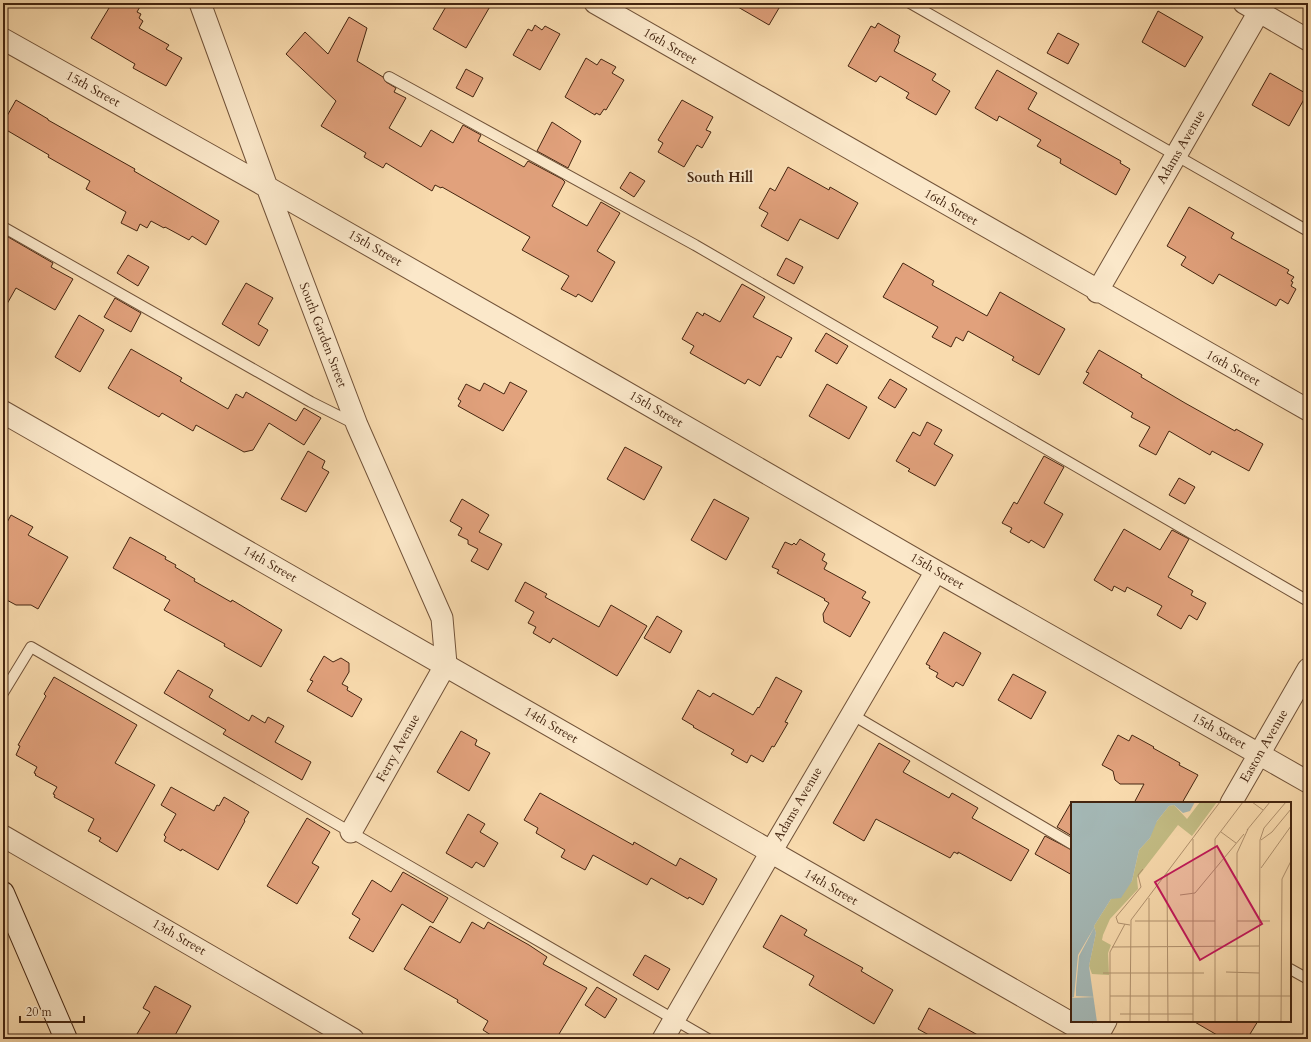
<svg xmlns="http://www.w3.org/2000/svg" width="1311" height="1042" viewBox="0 0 1311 1042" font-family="Cardo,serif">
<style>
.building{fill:#e1a17c;stroke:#442510}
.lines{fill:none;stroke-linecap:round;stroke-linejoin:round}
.service-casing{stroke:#715238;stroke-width:12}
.minor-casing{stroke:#715238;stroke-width:23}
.tertiary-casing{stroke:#715238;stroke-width:24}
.secondary-casing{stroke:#442510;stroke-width:24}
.service{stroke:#fbe8ca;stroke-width:10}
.minor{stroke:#fbe8ca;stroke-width:21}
.tertiary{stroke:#fbe8ca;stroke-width:22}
.secondary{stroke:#fbe8ca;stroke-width:22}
.labels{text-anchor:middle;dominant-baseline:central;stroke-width:4;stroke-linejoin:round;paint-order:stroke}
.street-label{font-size:13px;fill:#442510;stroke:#fbe8ca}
.neighbourhood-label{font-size:14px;font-weight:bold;fill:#442510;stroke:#fbe8ca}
.inset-road{fill:none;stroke:#b1926f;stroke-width:1}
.view{fill:#c2185b;fill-opacity:0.15;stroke:#c2185b;stroke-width:2}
.inset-edge{fill:none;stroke:#442510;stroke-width:2}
</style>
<rect width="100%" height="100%" fill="#f9dbae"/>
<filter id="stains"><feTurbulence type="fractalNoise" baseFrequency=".005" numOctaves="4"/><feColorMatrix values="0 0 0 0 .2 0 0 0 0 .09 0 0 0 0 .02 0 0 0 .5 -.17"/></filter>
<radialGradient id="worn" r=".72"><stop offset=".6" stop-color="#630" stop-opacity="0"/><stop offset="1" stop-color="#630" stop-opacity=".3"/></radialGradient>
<path class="building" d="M112,3H142L137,12L141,14L139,18L143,21L139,28L169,45L166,49L182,58L166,86L133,68L135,64L91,38Z
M448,3H492L466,48L433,29Z
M731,3H782L769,25Z
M1158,11L1203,37L1185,67L1142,42Z
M349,17L367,28L357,61L383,77L386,82L396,88L394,92L406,98L389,128L421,147L431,130L453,143L463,125L481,135L478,141L524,167L528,161L562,179L565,182L552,206L587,226L601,202L620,213L597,251L615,262L592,302L578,294L576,297L561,289L569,276L522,250L530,237L442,187L441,188L435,185L432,191L386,163L383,168L364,157L366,153L321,126L336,101L286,54L305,32L328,54Z
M878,23L900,36L898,41L899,42L894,51L936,74L932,80L950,91L936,115L906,98L909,93L880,76L876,82L848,66L871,26L875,28Z
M535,25L542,30L545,26L560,34L540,70L513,55L528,29L532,31Z
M1058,33L1079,44L1068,64L1047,53Z
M586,58L597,65L601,59L616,67L612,73L624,80L606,110L604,109L600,115L596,113L595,115L565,97Z
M466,69L483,78L473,97L456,88Z
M997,70L1037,93L1028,109L1121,161L1120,163L1130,169L1116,195L1060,163L1061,159L1037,146L1041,140L999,116L997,121L975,108Z
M1270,73L1307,94L1289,126L1252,105Z
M16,100L48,119V120L135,169L134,171L219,221L206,245L192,236L189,240L165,227L164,228L151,221L147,228L140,224L137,231L121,223L126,212L86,189L90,181L48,157L49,155L3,128V123Z
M682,100L713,117L706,130L711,132L702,148L697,145L684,167L658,152L663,143L658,140Z
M552,122L581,141L568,168L537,151Z
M788,167L829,190L830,187L858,203L838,239L800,219L788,241L761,226L768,213L759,208L770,188L775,191Z
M630,172L645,181L634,197L620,188Z
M1189,207L1234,233L1231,238L1289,270L1287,273L1294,277L1291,281L1293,282L1291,286L1296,289L1288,304L1280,299L1276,306L1219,274L1213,284L1181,265L1186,257L1167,246Z
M3,234L53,263L51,267L73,279L55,310L16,288L3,311Z
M128,255L149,267L138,286L117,273Z
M786,258L803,267L794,284L777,275Z
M903,263L934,281L932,285L987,316L1000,292L1065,329L1039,375L1012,360L1014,357L968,331L963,341L956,337L951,347L932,337L938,327L883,297Z
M246,283L273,298L258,324L268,330L259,346L222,324Z
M742,284L765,297L753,317L792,338L781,358L777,356L760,386L748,379L745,384L690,353L694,346L682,339L697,312L703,316L704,313L720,322Z
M115,298L141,313L131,332L104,317Z
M79,315L104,330L80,372L55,357Z
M826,333L848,346L837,364L815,351Z
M131,349L182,378L180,381L228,409L236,394L243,398L246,392L296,421L304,408L321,418L304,445L269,423L253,450L244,452L196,425L193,431L162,413L159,417L108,388Z
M1099,350L1142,375L1141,377L1185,403L1235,431L1236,429L1263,444L1249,471L1212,451L1210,455L1169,431L1156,455L1139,446L1150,427L1131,417L1133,413L1083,383L1089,373L1086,372Z
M890,379L907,389L895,408L878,398Z
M510,382L527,391L503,431L458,406L461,401L458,399L466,384L480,391L484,383L504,394Z
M827,384L867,407L849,439L809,416Z
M927,422L942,430L934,444L953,455L935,486L908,471L910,469L896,461L913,432L920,436Z
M625,447L662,467L644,500L607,479Z
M308,451L325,461L322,468L329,472L306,512L281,499Z
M1044,456L1064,467L1044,503L1063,514L1044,548L1031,540L1029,543L1010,532L1012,528L1002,523L1014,502L1017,504Z
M1179,478L1195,487L1185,504L1169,495Z
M462,499L489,515L479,532L502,544L488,570L471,561L478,549L468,544V540L458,535L462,528L450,521Z
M714,499L749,518L726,560L691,540Z
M11,515L33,527L28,535L68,557L38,609L31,605H16L3,598V530Z
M1124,529L1160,550L1172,530L1189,539L1168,577L1193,591L1191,595L1206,603L1197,620L1189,615L1181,629L1157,615L1162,606L1127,587L1125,592L1114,586L1112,591L1094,580Z
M130,537L166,557L165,559L176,565L175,567L195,579L194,581L231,602L232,600L282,630L261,667L224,646L225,644L164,610L170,600L113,568Z
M800,539L825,554L822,560L827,563L824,569L866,592L862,598L870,602L850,637L824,622L823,614L829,603L824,600L825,599L777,573L779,570L772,567L785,542L792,545L794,543L796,545Z
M525,582L547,594L545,597L599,627L611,605L647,626L617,676L553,638L550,643L533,633L536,627L528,623L534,612L515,601Z
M657,616L682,631L670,653L644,638Z
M944,632L981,653L963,686L956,682L953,687L936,677L938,673L929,668L930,666L926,664Z
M324,656L333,662L341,658L349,663V672L342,684L348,687L347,690L362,699L352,717L307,691L313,681L310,680Z
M178,670L213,690L209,697L249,721L252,715L265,723L268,717L284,726L275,742L311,762L302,780L223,734L226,730L164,693Z
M1013,674L1046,692L1031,719L998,700Z
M54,677L137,725L115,763L155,785L117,852L99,841L101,838L88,831L94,819L54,797L55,795L53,794L57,787L35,775L36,774L34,773L37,767L16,755L20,746L18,745L46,696L44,694Z
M776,677L802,691L785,722L788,723L774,747L772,746L763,762L751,755L747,763L731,754L734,750L693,727L694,726L682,719L698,690L710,697L713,693L753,715L758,707L759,708Z
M461,731L477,740L475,745L490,753L469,791L437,772Z
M1118,735L1129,741L1132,735L1154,747L1153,748L1180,763L1179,765L1198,775L1182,803H1134L1144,784H1120L1115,780L1113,771L1102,765Z
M879,743L910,761L903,772L949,798L952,793L978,808L972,818L1029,850L1011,881L958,852V854L954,852L950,858L876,819L864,841L833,823Z
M171,787L214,811L217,805L219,806L224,797L249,812L244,820L245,821L218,870L182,849L181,851L164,841L166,837L164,835L176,814L161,805Z
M540,793L633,845L634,842L676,866L680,858L717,879L703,905L689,897L688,899L651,878L647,885L593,855L585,870L561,857L565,850L536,833L538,828L524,820Z
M1072,801V836L1057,827Z
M468,814L485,824L480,832L498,843L484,867L476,862L472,868L446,853Z
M307,818L330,832L312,863L319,867L297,904L267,886Z
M1045,836L1072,850V875L1035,854Z
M403,872L448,898L433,923L402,904L373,952L349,938L360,919L352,914L372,880L391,892Z
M781,915L807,930L804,935L863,968L861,971L893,990L874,1024L809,985L814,976L763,947Z
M472,922L484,929L488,922L529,945L547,957L543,964L587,988L556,1039H497L483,1030L488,1021L457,1002L458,1000L404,969L430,926L460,943Z
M645,955L670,969L658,990L633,975Z
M155,986L191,1006L173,1039H134L150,1012L143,1008Z
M597,987L617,999L605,1018L585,1005Z
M929,1008L985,1039H936L918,1029Z
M1193,1021H1258L1247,1039H1224Z"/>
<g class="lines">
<g class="service-casing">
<path id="service" d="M910,3L1308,231
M389,77L695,245L1308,601
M3,227L311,402L355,424
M3,693L31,647L708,1039
M851,714L1072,844
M1290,969L1308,979"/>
</g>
<g class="minor-casing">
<path id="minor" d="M200,3L267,187L357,425L442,618L446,664L351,832
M595,3C833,138 1069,276 1308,410
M1244,3L1308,40
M3,39L267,187L612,384L936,571L1308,782
M1097,292L1264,3
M1231,803L1308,669
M3,836L353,1039
M663,1039L771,852L936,571
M1096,1039L1106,1021"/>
</g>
<g class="tertiary-casing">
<path id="tertiary" d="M3,412L1098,1039"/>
</g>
<g class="secondary-casing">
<path id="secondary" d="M3,893L66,1039"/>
</g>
<use href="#service" class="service"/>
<use href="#minor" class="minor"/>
<use href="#tertiary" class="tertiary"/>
<use href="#secondary" class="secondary"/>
</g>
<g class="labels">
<g class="street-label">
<text transform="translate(670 46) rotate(30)">16th Street</text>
<text transform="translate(93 89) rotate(29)">15th Street</text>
<text transform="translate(1181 147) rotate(-60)">Adams Avenue</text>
<text transform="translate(951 207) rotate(30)">16th Street</text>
<text transform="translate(375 248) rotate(30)">15th Street</text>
<text transform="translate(323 335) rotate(69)">South Garden Street</text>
<text transform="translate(1233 368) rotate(29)">16th Street</text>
<text transform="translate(656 409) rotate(30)">15th Street</text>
<text transform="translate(270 564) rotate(30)">14th Street</text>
<text transform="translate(937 571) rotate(30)">15th Street</text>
<text transform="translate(551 725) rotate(30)">14th Street</text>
<text transform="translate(1219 731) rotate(29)">15th Street</text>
<text transform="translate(1264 746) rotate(-60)">Easton Avenue</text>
<text transform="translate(398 748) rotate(-61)">Ferry Avenue</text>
<text transform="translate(798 804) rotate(-60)">Adams Avenue</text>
<text transform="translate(831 887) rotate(30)">14th Street</text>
<text transform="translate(179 937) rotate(30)">13th Street</text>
</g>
<g class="neighbourhood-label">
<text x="720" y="177">South Hill</text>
</g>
</g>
<g transform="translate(1071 802)">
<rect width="220" height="220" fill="#f9dbae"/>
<path d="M129,0H146L121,34L107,23L66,76L67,87L39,117L32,133L31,138L40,143L37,151L38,173L21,172L18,164L25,131L23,124L40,97L61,79L68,48L79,36L82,24L98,4L103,3L116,17Z" fill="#c4be86"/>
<path d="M0,0H124L119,9L112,11L103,3L98,4L86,19L79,36L68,48L61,79L50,96L40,97L23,124L25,131L18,164L26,220H0Z" fill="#a4b8b6"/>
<path d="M24,124L8,154L5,186V194L25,195L0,196L3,195L7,153Z" fill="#f9dbae"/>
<path class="inset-road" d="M181,0L192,8M176,28L199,0M150,30L165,41M122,37V220M190,38L201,30L220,7M190,66L220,24M96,71L97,220M109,93L124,91L173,32M64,119H144M166,119H199M59,123L47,121L45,115L70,85L67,73L72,67M41,145L188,144M155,170L188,171M32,171H133M39,194H220M49,212H122M39,220V150L54,122M59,220L60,118L149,0M78,220V96M144,220V37L172,0M166,220V51L177,27M188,220L189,38L193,26L215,0M210,220L211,77L220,59"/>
<path class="view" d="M146,44L191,122L129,158L84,80Z"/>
<rect width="220" height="220" class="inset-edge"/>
</g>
<rect width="1311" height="1042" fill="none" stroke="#f9dbae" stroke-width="16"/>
<rect x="4" y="4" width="1303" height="1034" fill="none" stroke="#442510" stroke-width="2"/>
<rect x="8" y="8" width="1295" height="1026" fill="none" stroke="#442510"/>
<path d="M20 1016v6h64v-6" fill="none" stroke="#442510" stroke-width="2"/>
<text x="26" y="1016" font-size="12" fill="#442510" stroke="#fbe8ca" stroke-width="3" paint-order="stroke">20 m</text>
<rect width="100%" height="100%" filter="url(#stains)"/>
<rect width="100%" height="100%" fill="url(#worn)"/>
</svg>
